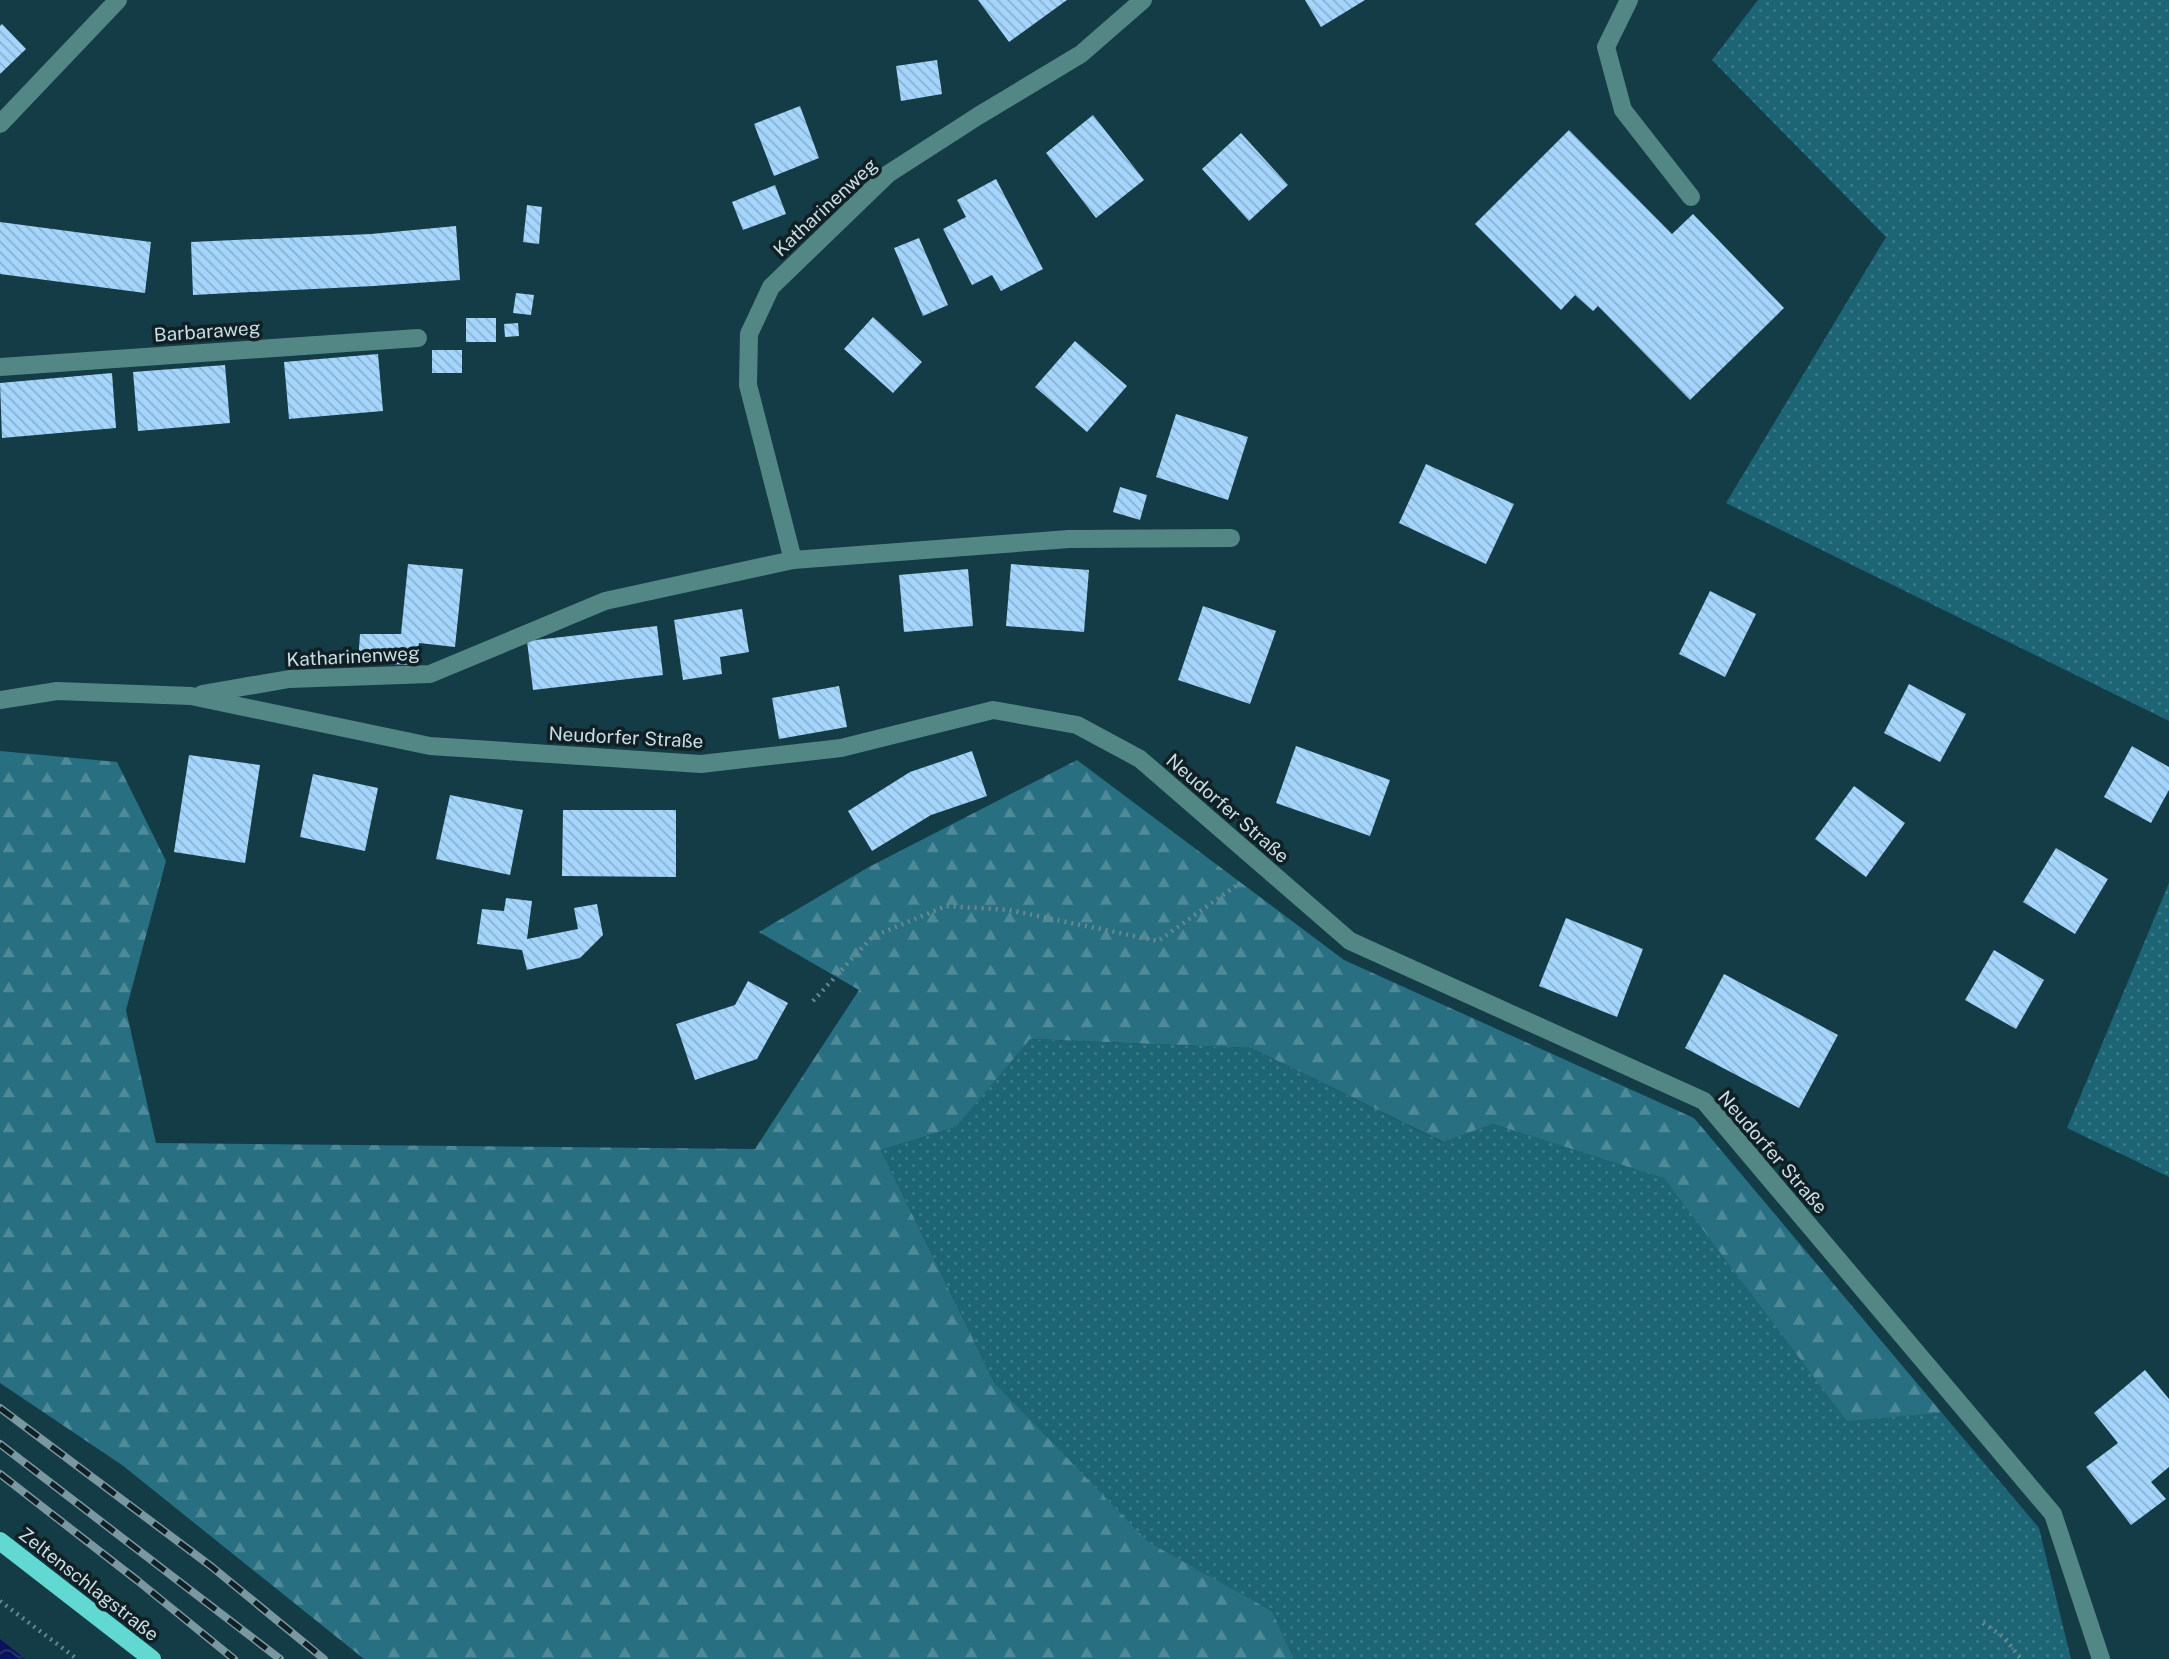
<svg xmlns="http://www.w3.org/2000/svg" width="2169" height="1659" viewBox="0 0 2169 1659" font-family="'Public Sans',sans-serif">
<style>
.grass{fill:url(#grass-dots)}
.forest{fill:url(#forest-firs)}
.water{fill:url(#water-waves)}
.building{fill:url(#building-back-hatch)}
.lines{fill:none;stroke-linecap:round;stroke-linejoin:round}
.path{stroke:#698890;stroke-width:4.5;stroke-dasharray:2 5;stroke-linecap:butt}
.minor{stroke:#538785;stroke-width:18}
.major{stroke:#62d8d3;stroke-width:18}
.rail-casing{stroke:#7b98a0;stroke-width:8}
.rail{stroke:#102025;stroke-width:5;stroke-dasharray:16;stroke-linecap:butt}
.labels{text-anchor:middle;dominant-baseline:central;stroke-width:7;stroke-linejoin:round;paint-order:stroke}
.street-label{font-size:19px;fill:#c9dee4;stroke:#102025}
</style>
<defs>
<pattern id="grass-dots" width="8" height="8" patternUnits="userSpaceOnUse" patternTransform="scale(1.75)"><rect width="8" height="8" fill="#1d6475"/><path d="M2 2h.1M6 6h.1" fill="none" stroke="#3c7a88" stroke-width="1.8" stroke-linecap="round"/></pattern>
<pattern id="forest-firs" width="22" height="20" patternUnits="userSpaceOnUse" patternTransform="scale(1.75)"><rect width="22" height="20" fill="#276f81"/><path d="M5 1l3.5 6h-7zM16 11l3.5 6h-7z" fill="#4f8a99"/></pattern>
<pattern id="water-waves" width="16" height="10" patternUnits="userSpaceOnUse" patternTransform="scale(1.75)"><rect width="16" height="10" fill="#0a1259"/><path d="M0 5q4-4 8 0t8 0" fill="none" stroke="#2c3471"/></pattern>
<pattern id="building-back-hatch" width="6" height="6" patternUnits="userSpaceOnUse" patternTransform="scale(1.75)"><rect width="6" height="6" fill="#a4d5fc"/><path d="M-1 5l2 2M0 0l6 6M5-1l2 2" fill="none" stroke="#8ab0ce"/></pattern>
</defs>
<rect width="100%" height="100%" fill="#133c46"/>
<path class="grass" d="M1758,0H2169V721L1726,503L1886,237L1712,60Z
M2169,883V1177L2067,1128Z
M1029,1039L1251,1048L1442,1142L1493,1124L1664,1177L1847,1420L1942,1413L2039,1528L2071,1659H1294L1272,1611L1148,1543L994,1382L881,1150L956,1127Z"/>
<path class="forest" d="M0,751L117,762L166,861L126,1010L156,1143L755,1149L859,990L759,932L867,868L1077,760L1344,960L1694,1118L1942,1413L1847,1421L1664,1178L1493,1124L1443,1142L1251,1048L1030,1039L956,1127L881,1150L994,1382L1148,1542L1272,1611L1294,1659H364L122,1465L0,1383Z"/>
<path class="water" d="M0,1639L25,1659H0Z"/>
<path class="building" d="M978,0H1067L1009,42Z
M1305,0H1365L1321,27Z
M2,24L26,49L0,74V26Z
M937,60L942,94L901,101L896,66Z
M800,106L819,158L774,176L754,124Z
M1093,115L1144,180L1096,218L1046,153Z
M1569,130L1672,234L1693,214L1784,308L1690,400L1598,306L1593,311L1575,295L1561,310L1475,224Z
M1241,133L1288,185L1249,221L1202,169Z
M996,179L1043,269L1001,291L992,275L972,285L943,229L966,217L957,200Z
M775,185L786,214L743,230L732,202Z
M527,205L542,207L539,244L523,242Z
M0,222L151,242L145,293L0,274Z
M456,226L460,280L374,286L193,295L191,242L371,234Z
M919,238L948,305L923,316L894,248Z
M516,293L534,295L531,315L513,313Z
M873,317L922,362L893,393L844,349Z
M466,318H496V342H466Z
M518,323L519,336L505,337L504,324Z
M1075,341L1127,386L1087,432L1035,387Z
M432,350H462V373H432Z
M378,354L383,411L289,419L284,362Z
M225,365L230,423L138,431L133,372Z
M112,373L116,428L2,438L0,383Z
M1176,414L1248,437L1228,500L1156,477Z
M1426,464L1514,504L1486,564L1399,523Z
M1120,487L1147,495L1140,520L1113,512Z
M408,564L463,569L455,647L419,643L416,665L358,663L360,634H401Z
M1011,564L1089,570L1084,632L1006,626Z
M968,569L973,626L904,632L899,575Z
M1710,591L1756,614L1725,677L1679,654Z
M1203,606L1276,631L1250,704L1178,680Z
M742,609L749,652L720,657L722,674L683,680L674,620Z
M657,626L663,675L533,690L527,641Z
M1909,684L1966,714L1940,762L1884,733Z
M839,686L847,727L779,739L772,698Z
M1296,746L1390,780L1370,836L1276,803Z
M2132,746L2169,767V790L2151,823L2104,797Z
M972,751L987,796L931,815L872,851L848,811L910,772Z
M189,755L260,765L245,863L174,852Z
M313,774L378,788L365,851L300,837Z
M1854,786L1905,823L1866,877L1815,839Z
M450,795L523,810L510,875L436,859Z
M563,810H676V877L562,876Z
M2056,848L2108,879L2075,934L2023,902Z
M506,898L532,901L527,939L578,929L574,908L597,904L603,935L580,958L527,970L522,950L477,944L482,909L504,911Z
M1566,918L1643,949L1617,1017L1539,986Z
M1994,950L2044,980L2016,1029L1965,1000Z
M1724,974L1838,1035L1799,1108L1685,1048Z
M748,981L788,1003L757,1059L695,1080L676,1024L735,1005Z
M2145,1370L2169,1399V1467L2151,1482L2166,1499L2131,1525L2086,1467L2118,1443L2094,1413Z"/>
<g class="lines">
<path class="path" d="M813,1001L872,937L946,906L1009,910L1158,941L1240,883
M0,1601L77,1659
M1983,1623L2004,1637L2021,1659"/>
<path class="minor" d="M1629,0L1606,47L1623,110L1691,197
M0,124L118,0
M0,367L418,338
M793,560L748,385L749,334L771,287L888,174L978,116L1081,54L1143,0
M202,694L289,679L430,674L605,601L793,560L1069,539L1231,538
M0,700L57,691L191,696L430,746L701,764L841,748L993,710L1077,725L1140,759L1350,941L1704,1101L2053,1514L2101,1659"/>
<path class="major" d="M0,1541L152,1659"/>
<g class="rail-casing">
<path id="rail" d="M0,1408L212,1567L324,1659
M0,1444L280,1659
M0,1474L138,1581L234,1659"/>
</g>
<use href="#rail" class="rail"/>
</g>
<g class="labels">
<g class="street-label">
<text transform="translate(825 207) rotate(-43)">Katharinenweg</text>
<text transform="translate(207 331) rotate(-4)">Barbaraweg</text>
<text transform="translate(353 656) rotate(-3)">Katharinenweg</text>
<text transform="translate(626 737) rotate(3)">Neudorfer Straße</text>
<text transform="translate(1228 808) rotate(41)">Neudorfer Straße</text>
<text transform="translate(1773 1152) rotate(49)">Neudorfer Straße</text>
<text transform="translate(89 1584) rotate(38)">Zeltenschlagstraße</text>
</g>
</g>
</svg>
